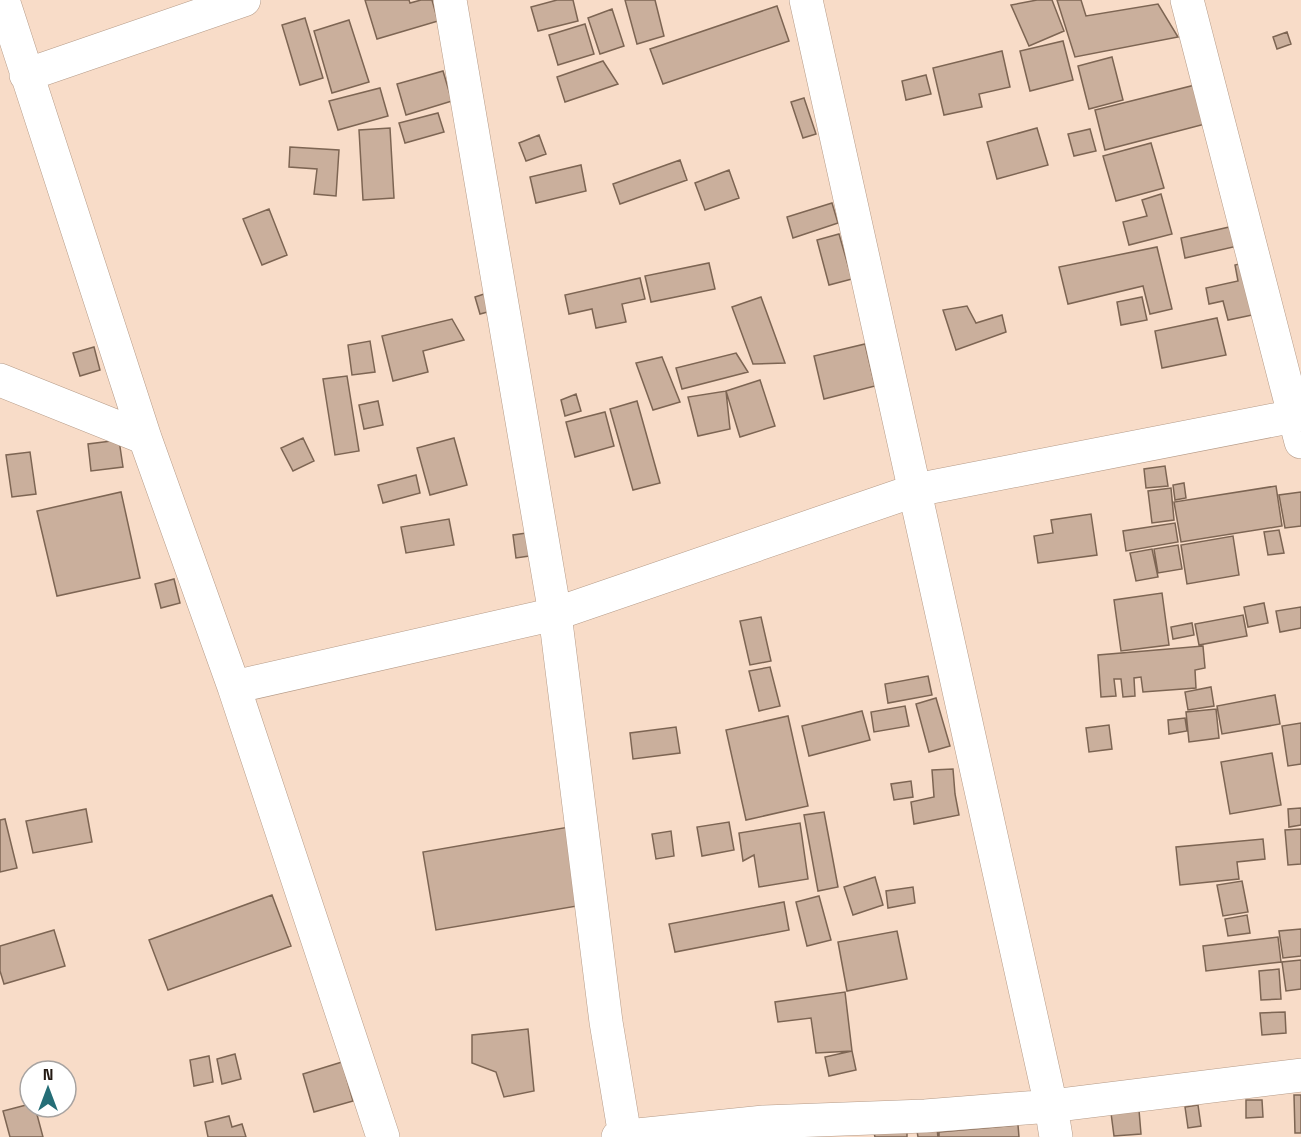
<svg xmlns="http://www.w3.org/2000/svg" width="1301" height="1137" viewBox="0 0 1301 1137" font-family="'Space Grotesk',sans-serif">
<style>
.building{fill:#caaf9c;stroke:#7d6553;stroke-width:1.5}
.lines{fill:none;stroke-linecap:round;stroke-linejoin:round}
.minor-casing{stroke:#b59b88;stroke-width:34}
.minor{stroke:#fff;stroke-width:33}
</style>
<rect width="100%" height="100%" fill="#f8dcc8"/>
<path class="building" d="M365,0H409L410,3L421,0H432L438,21L377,39Z
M557,0H573L578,21L538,31L531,7Z
M625,0H655L664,36L637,44Z
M1037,0H1052L1064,31L1029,46L1011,5Z
M1057,0H1081L1086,16L1158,4L1178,37L1075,57Z
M777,6L789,41L663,84L650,49Z
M612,9L624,46L600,54L588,18Z
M305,18L323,78L300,85L282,25Z
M349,20L369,82L332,93L314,31Z
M585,24L594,54L558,65L549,35Z
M1287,32L1291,44L1277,49L1273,37Z
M1063,41L1073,80L1030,91L1020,51Z
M1002,51L1010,87L979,94L982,107L944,115L933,68Z
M1112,57L1123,100L1089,109L1078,66Z
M603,61L618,84L565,102L557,77Z
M443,71L452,101L406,115L397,84Z
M926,75L931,94L906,100L902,81Z
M1199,84L1209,123L1105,150L1095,110Z
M380,88L388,116L338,130L329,101Z
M804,98L816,134L803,138L791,102Z
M438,113L444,132L405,143L399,123Z
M390,128L394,198L363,200L359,130Z
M1037,128L1048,165L997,179L987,142Z
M1090,129L1096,151L1074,156L1068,134Z
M539,135L546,154L526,161L519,143Z
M1151,143L1164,188L1116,201L1103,156Z
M290,147L339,150L336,196L314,194L317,169L289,167Z
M680,160L687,180L620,204L613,184Z
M581,165L586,191L536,203L530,177Z
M729,170L739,198L705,210L695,183Z
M1161,194L1172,234L1129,245L1123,222L1147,216L1142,200Z
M832,203L838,223L793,238L787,217Z
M269,209L287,255L262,265L243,219Z
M1238,225L1242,245L1185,258L1181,238Z
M839,234L852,279L829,285L817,240Z
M1157,247L1172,309L1150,314L1143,286L1068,304L1059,267Z
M1252,261L1262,313L1228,320L1223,301L1209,304L1206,288L1238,281L1235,265Z
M709,263L715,289L651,302L645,276Z
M640,278L645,299L622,304L626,322L596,328L592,309L569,314L565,295Z
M490,292L495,310L480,314L475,297Z
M761,297L785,363L753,364L732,307Z
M1142,297L1147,320L1121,325L1117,302Z
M967,306L976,323L1002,315L1006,332L956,350L943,310Z
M1217,318L1226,355L1162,368L1155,331Z
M452,319L464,340L423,351L428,372L393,381L382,336Z
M370,341L375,372L352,375L348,345Z
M865,344L875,386L824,399L814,356Z
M94,347L100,370L80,376L73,353Z
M736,353L748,372L682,389L676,368Z
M662,357L680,402L653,410L636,363Z
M347,376L359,451L335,455L323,379Z
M760,380L775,426L740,437L726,391Z
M726,391L730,429L698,436L688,397Z
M576,394L581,411L565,416L561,400Z
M378,401L383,425L364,429L359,405Z
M637,401L660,483L633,490L610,409Z
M605,412L614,446L575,457L566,422Z
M303,438L314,461L293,471L281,448Z
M454,438L467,485L430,495L417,448Z
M119,440L123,467L91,471L88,444Z
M30,452L36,494L12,497L6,455Z
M1165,466L1168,486L1146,488L1144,469Z
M416,475L420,493L383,503L378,485Z
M1184,483L1186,498L1175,500L1173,485Z
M1276,486L1282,526L1181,542L1174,502Z
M1171,488L1174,520L1152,523L1148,491Z
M121,492L140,578L57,596L37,511Z
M1301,492V526L1285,528L1279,495Z
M1091,514L1097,555L1038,563L1034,536L1053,533L1051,520Z
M449,519L454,545L406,553L401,527Z
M1175,523L1178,542L1126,551L1123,531Z
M1279,530L1284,553L1268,555L1264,532Z
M533,532L536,555L516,558L513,535Z
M1233,536L1239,575L1187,584L1181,545Z
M1178,545L1182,569L1158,573L1154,549Z
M1152,549L1158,577L1136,581L1130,553Z
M174,579L180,603L161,608L155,584Z
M1162,593L1169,645L1121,651L1114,600Z
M1264,603L1268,623L1248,627L1244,607Z
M1301,607V628L1280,632L1276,611Z
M1243,615L1247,636L1199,645L1195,624Z
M761,617L771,661L750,665L740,621Z
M1192,623L1194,635L1173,639L1171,627Z
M1203,646L1205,668L1195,670L1196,688L1143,692L1141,677L1134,678L1135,696L1123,697L1121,679H1114L1116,696L1101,697L1098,655Z
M770,667L780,706L759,711L749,671Z
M928,676L932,695L888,703L885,684Z
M1211,687L1214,706L1188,710L1185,692Z
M1275,695L1280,724L1222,734L1217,706Z
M936,698L950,746L929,752L916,704Z
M905,706L909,726L874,732L871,712Z
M1216,709L1219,738L1189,742L1186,712Z
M862,711L870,740L809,756L802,726Z
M788,716L808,806L746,820L726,730Z
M1185,718L1187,731L1169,734L1168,720Z
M1301,723V764L1288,766L1282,726Z
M1109,725L1112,749L1089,752L1086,728Z
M676,727L680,753L633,759L630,733Z
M1272,753L1281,805L1230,814L1221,762Z
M953,769L955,794L959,815L914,824L911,802L934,797L932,770Z
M911,781L913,797L894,800L891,784Z
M1301,808V825L1289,827L1288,809Z
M86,809L92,842L33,853L26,821Z
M824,812L838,887L818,891L804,815Z
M5,819L17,868L0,872V820Z
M729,822L734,850L702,856L697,827Z
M800,823L808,879L759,887L754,855L743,861L739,833Z
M569,827L583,905L436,930L423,852Z
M1301,829V864L1288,865L1285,830Z
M671,831L674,856L656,859L652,834Z
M1263,839L1265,859L1237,862L1239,879L1180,885L1176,847Z
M875,877L883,905L853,915L844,887Z
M1242,881L1248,912L1223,916L1217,885Z
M913,887L915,903L888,908L886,891Z
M272,895L291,946L168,990L149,940Z
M819,896L831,940L807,946L796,902Z
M784,902L789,930L675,952L669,924Z
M1247,915L1250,933L1228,936L1225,919Z
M1301,929V956L1283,958L1279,931Z
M54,930L65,966L4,984L0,971V946Z
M897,931L907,979L847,991L838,942Z
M1278,937L1281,962L1206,971L1203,946Z
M1301,960V989L1286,991L1282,962Z
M1279,969L1281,999L1261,1000L1259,971Z
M845,992L852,1051L816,1053L811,1018L778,1022L775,1002Z
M1285,1012L1286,1033L1262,1035L1260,1013Z
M528,1029L534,1091L504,1097L496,1072L472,1063V1035Z
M852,1051L856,1070L829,1076L825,1057Z
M235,1054L241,1079L222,1084L217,1059Z
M209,1056L213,1082L194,1086L190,1060Z
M342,1062L353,1101L314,1112L303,1074Z
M1294,1095H1301V1133H1295Z
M1246,1100H1262L1263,1117L1246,1118Z
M30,1104V1107H35L43,1137H10L3,1111Z
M1198,1105L1201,1126L1188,1128L1185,1107Z
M1139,1110L1141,1134L1114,1136L1111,1113Z
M229,1116L232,1127L242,1124L246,1137H208L205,1122Z
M1018,1125L1019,1137H939V1132Z
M907,1129V1137H875L874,1133Z
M937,1129L938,1137H918L917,1131Z"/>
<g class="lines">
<g class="minor-casing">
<path id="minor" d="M3,0L145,438L234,687L383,1137
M450,0L555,614L606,1022L625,1136
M806,0L1051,1106L1056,1137
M1187,0L1301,442
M26,75L244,0
M0,380L145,438
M234,687L555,614L916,490L1294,416
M618,1137L764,1122L925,1116L1051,1106L1301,1075"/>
</g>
<use href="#minor" class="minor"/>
</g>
<g transform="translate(48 1089)"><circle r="28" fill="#ffffff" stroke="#a7a3a1" stroke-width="1.5"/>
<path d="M0-4.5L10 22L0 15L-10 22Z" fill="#256e77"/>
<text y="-9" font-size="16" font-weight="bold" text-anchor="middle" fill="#241a13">N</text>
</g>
</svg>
